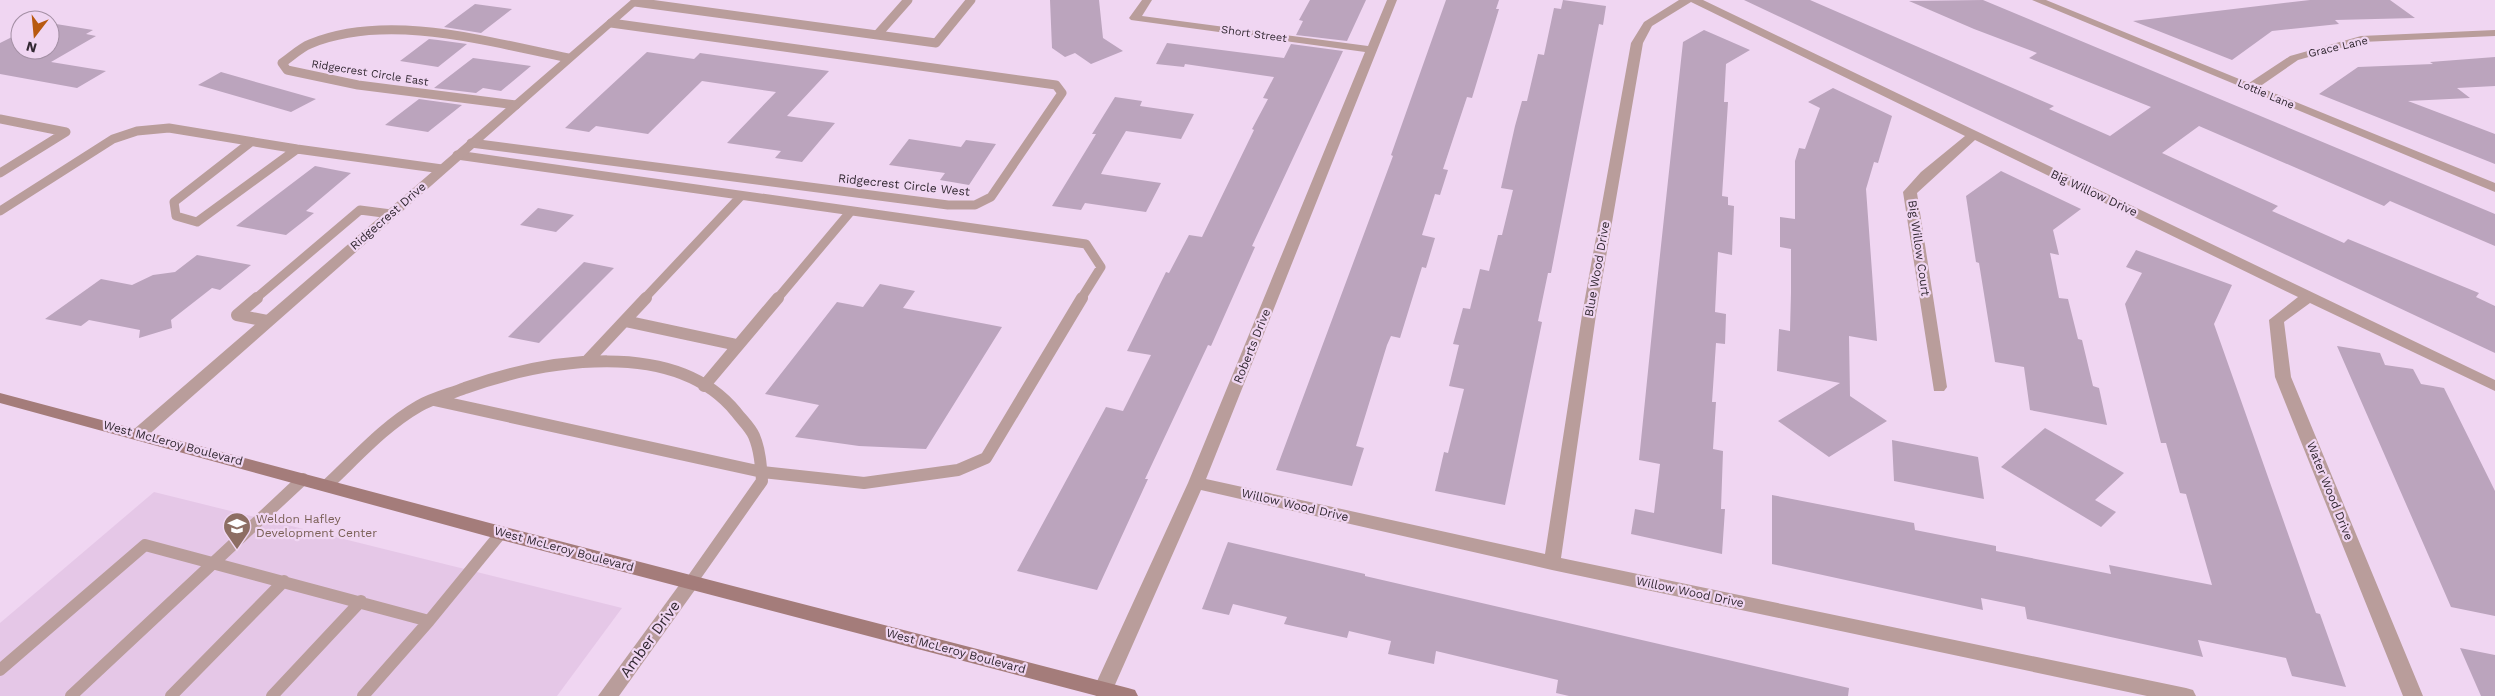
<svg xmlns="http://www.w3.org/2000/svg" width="2495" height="696" viewBox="0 0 2495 696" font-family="'Work Sans',sans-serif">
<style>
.built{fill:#e5c7e7}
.building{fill:#bba4bd}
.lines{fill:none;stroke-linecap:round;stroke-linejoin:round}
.service-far1{stroke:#b99d9b;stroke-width:9}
.service{stroke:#b99d9b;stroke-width:12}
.minor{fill:#b99d9b;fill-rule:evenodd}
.tertiary{fill:#b99d9b;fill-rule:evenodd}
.secondary{fill:#a47c7a;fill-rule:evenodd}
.labels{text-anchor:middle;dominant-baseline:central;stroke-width:4.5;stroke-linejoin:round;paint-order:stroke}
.far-street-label{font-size:11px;fill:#322832;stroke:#f0d6f2}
.street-label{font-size:12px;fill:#322832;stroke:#f0d6f2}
.education-label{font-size:12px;fill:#785e54;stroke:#f0d6f2;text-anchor:start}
.near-street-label{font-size:15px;fill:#322832;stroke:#f0d6f2}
</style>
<rect width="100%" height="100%" fill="#f0d6f2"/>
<path class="built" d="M154,492L622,608L557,696H0V623Z"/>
<path class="building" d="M1050,0H1099L1103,38L1123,51L1091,64L1075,53L1065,57L1052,48Z
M1310,0H1366L1347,41L1296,35L1303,21L1299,20Z
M1446,0H1499L1496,9H1499L1472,98L1467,97L1443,169L1448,170L1440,195L1435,194L1422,235L1435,238L1426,268L1422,267L1400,338L1391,336L1387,345L1371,397L1356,446L1364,448L1352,486L1276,470L1393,156L1391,155Z
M1563,0L1606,6L1603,25L1599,24L1551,273H1548L1538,321L1542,322L1505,505L1435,491L1444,452L1448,453L1464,389L1449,386L1459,345L1453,344L1463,308L1470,309L1480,269L1489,271L1498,235H1502L1513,190L1501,188L1515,126L1522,101H1527L1538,54L1544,55L1554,8L1561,9Z
M1744,0H1810L2054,106L2049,109L2110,136L2151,107L2029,58L2037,53L1974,29L1909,1L1983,0L2495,214V246L2390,201L2384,206L2199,126L2162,153L2278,206L2272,211L2344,243L2348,239L2479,293L2476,297L2495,306V353Z
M2310,0H2390L2415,18L2335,20L2339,24L2272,31L2232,60L2133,21Z
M475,4L512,9L481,33L444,27Z
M50,23L93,30L86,34L96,36L51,62L106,71L77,88L0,74V43L20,33V50H50Z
M1704,30L1750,50L1726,64L1724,102H1728L1722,196L1728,197V205L1734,206L1732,255L1718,252L1715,312L1726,314L1725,344L1716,343L1712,402H1716L1713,449L1723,451L1721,509H1725L1722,554L1631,534L1635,509L1654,513L1660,464L1639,460L1656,292L1683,42Z
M429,39L438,40L467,44L438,67L400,61Z
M1167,43L1284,58L1291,44L1343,51L1252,246L1255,247L1211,346L1208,345L1145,479H1148L1097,590L1017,571L1106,407L1123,411L1151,355L1127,351L1166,272L1169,273L1189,235L1202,237L1254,130L1252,129L1268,99L1263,98L1274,77L1185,64L1184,67L1156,64Z
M647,52L694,59L700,53L829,71L787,116L835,123L802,162L775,158L781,151L727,143L776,92L702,81L648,134L596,126L589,132L565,128Z
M2495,57V86L2457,88L2470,98L2408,101L2495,134V164L2319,94L2358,67L2433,64L2430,62Z
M473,58L531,66L501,91L483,88L476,93L434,88Z
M221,72L316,99L291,112L198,85Z
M1833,88L1892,116L1878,163L1874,162L1866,189L1877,341L1849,336L1850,396L1887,421L1829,457L1778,421L1840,383L1777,371L1779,329L1790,331L1791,293V249L1780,247V217L1795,219V161L1799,148L1805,149L1820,108L1808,102Z
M1115,97L1142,101L1140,106L1194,114L1181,139L1126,131L1104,168L1101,174L1161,183L1146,212L1085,203L1081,210L1052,206L1096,134H1092Z
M419,99L462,105L428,132L385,125Z
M909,139L961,147L966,140L996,144L969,185L940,180L945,173L889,165Z
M315,166L351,173L306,211L314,213L286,235L236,226Z
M2001,171L2081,209L2053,230L2059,255L2050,253L2059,298L2068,299L2078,339L2082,340L2093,386L2099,388L2107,425L2030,410L2024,367L1995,362L1979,263L1976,262L1966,196Z
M538,208L574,215L556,232L520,225Z
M2136,250L2232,285L2214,324L2316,613L2320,614L2346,687L2292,676L2286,658L2198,640L2203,657L2027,619L2025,607L1981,598L1983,610L1772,564V495L1914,523L1915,530L1996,546V551L2111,574L2109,565L2212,585L2186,494L2180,493L2166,443H2161L2125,304L2142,273L2126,267Z
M197,255L251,265L220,290L212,288L171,320L172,328L139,338L140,330L89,320L81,326L45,319L101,279L132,285L153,275L175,272Z
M584,262L614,268L539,343L508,337Z
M880,284L915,291L903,308L1002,327L926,449L859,446L795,437L819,405L765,394L837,302L863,307Z
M2337,346L2380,353L2385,365L2413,369L2421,384L2444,388L2495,491V616L2451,607Z
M2045,428L2124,473L2095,500L2116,512L2101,527L2001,467Z
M1892,440L1978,457L1984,499L1894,481Z
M1228,542L1365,574V576L1849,688L1848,696H1569L1556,693L1558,680L1436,651L1434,664L1388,654L1391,641L1349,631L1347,638L1284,624L1287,617L1233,604L1229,615L1202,609Z
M2460,648L2495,655V696H2481Z"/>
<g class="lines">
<path class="service-far1" d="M635,2L936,43L971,0
M877,35L908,0
M516,105L358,85L287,70L282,63C291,57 300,48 310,44C388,12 489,42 568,58
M0,119L66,132L0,173
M251,142L174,202L176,216L197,222L297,149
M471,143L948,205H975L991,197L1062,93L1056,85L611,23
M457,155L1086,244L1101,267L1081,299
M0,211L113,139L137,131L169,128L297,149L442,169
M255,299L360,210L391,214
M644,299L741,196
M777,299L851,211"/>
<path class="service" d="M257,298L237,315L267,321
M625,321L737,345
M586,362L646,298
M704,386L778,298
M434,400L762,472L864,483L958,470L986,458L1082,298
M327,485C356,458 384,426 419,406C433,398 450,394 465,388C544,360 675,337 736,412C742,420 750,427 754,436C760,450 761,466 762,481L691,582
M429,621L501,533
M0,670L145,545L429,621L363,696
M71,696L303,479
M171,696L284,581
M272,696L361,601"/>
<path class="minor" d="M631,0H642L145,438H133L131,434L133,430Z
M1142,0H1152L1142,16L1368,46L1387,0H1397L1206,479L1545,554L1582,315L1631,43L1644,22L1679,0H1703L2495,380V391L2310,303L2284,322L2291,377L2423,696H2403L2275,377L2269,320L2298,297L1975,140L1917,193L1947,387L1944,391H1934L1903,192L1921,172L1965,136L1691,2L1652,26L1643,43L1596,315L1561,558L2186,688L2193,690L2196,696H2147L1552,570L1201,490L1110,696H1096L1093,690L1188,483L1365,52L1131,20L1129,18Z
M2032,0H2046L2249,83L2290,56L2361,36L2495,30V36L2362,42L2298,60L2259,87L2495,183V192Z"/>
<path class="tertiary" d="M691,575L697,577L700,582L697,587L619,696H598L685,577Z"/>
<path class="secondary" d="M0,393L501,526L1128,688L1135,690L1138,696H1097L501,540L0,403Z"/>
</g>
<defs>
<g id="school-pin" transform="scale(1.4375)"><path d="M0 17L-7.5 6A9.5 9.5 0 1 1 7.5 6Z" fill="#8d6e63" stroke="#f0d6f2"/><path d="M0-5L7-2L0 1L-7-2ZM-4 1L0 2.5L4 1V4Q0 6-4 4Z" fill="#fff"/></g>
</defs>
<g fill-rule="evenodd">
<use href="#school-pin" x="237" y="526"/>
</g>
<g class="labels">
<g class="far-street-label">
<text transform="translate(1254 34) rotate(8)">Short Street</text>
<text transform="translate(2338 47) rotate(-13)">Grace Lane</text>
<text transform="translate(370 73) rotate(9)">Ridgecrest Circle East</text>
<text transform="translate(2266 94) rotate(23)">Lottie Lane</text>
</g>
<g class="street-label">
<text transform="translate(904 185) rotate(6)">Ridgecrest Circle West</text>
<text transform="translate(2094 193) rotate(25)">Big Willow Drive</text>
<text transform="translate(388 216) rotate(-41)">Ridgecrest Drive</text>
<text transform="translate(1919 248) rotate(82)">Big Willow Court</text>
<text transform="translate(1597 269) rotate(-80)">Blue Wood Drive</text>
<text transform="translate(1252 346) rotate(-68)">Roberts Drive</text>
<text transform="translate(173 443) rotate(15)">West McLeroy Boulevard</text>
<text transform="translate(2330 491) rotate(68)">Water Wood Drive</text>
<text transform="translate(1295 505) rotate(13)">Willow Wood Drive</text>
<text transform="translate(564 549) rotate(15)">West McLeroy Boulevard</text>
<text transform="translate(1690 592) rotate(12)">Willow Wood Drive</text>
<text transform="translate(956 651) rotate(15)">West McLeroy Boulevard</text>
</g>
<g class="education-label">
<text x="256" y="519">Weldon Hafley<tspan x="256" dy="14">Development Center</tspan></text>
</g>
<g class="near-street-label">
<text transform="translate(650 639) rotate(-54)">Amber Drive</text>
</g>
</g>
<g transform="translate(35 35) rotate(196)"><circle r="24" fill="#f0d6f2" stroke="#a490a5"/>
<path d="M0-4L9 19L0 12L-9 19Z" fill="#b85910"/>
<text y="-8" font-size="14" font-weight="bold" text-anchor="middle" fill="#322832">N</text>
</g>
</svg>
